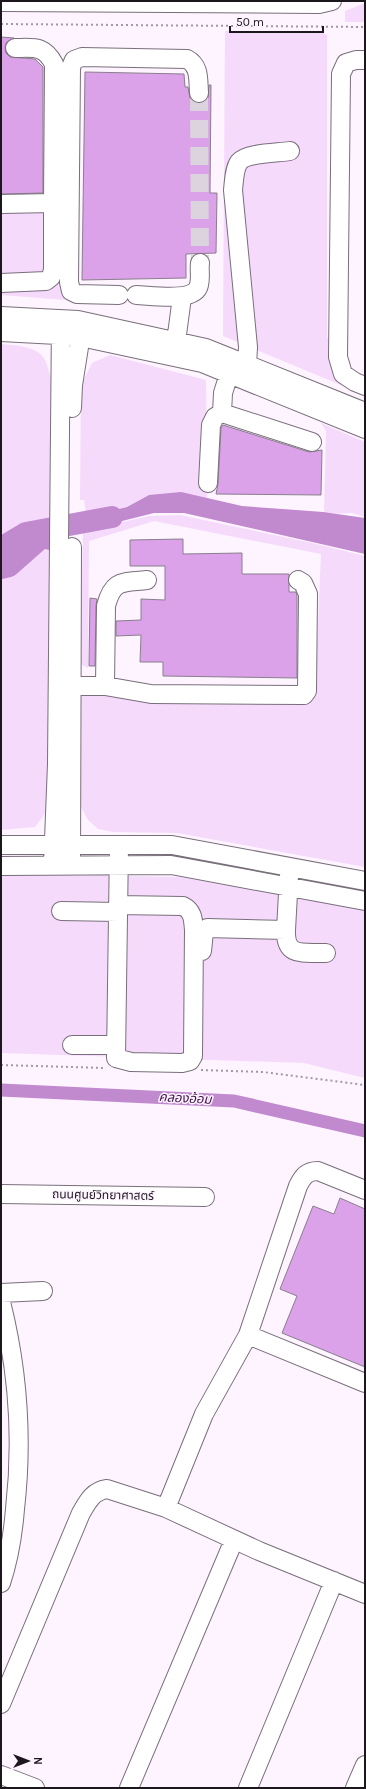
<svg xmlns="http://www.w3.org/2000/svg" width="366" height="1789" viewBox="0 0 366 1789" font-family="Karla,'Noto Sans Thai',sans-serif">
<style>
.green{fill:#f5dafc}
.water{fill:#c189ce}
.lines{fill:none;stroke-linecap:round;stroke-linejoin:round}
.canal{stroke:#c189ce;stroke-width:13}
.river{stroke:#c189ce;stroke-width:22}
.building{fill:#dba2e9;stroke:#897f8c}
.minor-tunnel{stroke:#dbd3dd;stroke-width:18;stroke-dasharray:18 9;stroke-linecap:butt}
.minor-casing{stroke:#796f7b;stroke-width:20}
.path{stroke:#9f99a1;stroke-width:2;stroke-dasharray:2 3;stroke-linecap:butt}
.minor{stroke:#fff;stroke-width:18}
.labels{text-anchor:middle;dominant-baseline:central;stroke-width:3;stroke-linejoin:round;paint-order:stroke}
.street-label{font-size:12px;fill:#1b171c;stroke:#fdf4ff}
.water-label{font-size:13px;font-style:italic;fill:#410c4c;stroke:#fdf4ff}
</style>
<rect width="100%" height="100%" fill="#fdf4ff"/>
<path class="green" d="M365,3V22H345V11Z
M225,31L321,32L327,35V338L338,341V360L365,395L223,336Z
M1,204H66V300L1,295Z
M1,344C15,345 38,346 45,360C48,366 49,373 51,379V519L38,522H29L1,540Z
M110,355L206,380L207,498L149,495L127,507L103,513L86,514L84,500H80L81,385L92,363Z
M321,423L365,442V517L352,513L324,514L326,431Z
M180,515L317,544L365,556V867L177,833L113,832L98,829L88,820L80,805L78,693H315L321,554L154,521L89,541L88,668L80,664L83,531L149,516Z
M41,538L51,541L50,799L44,815L35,827L1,830V568L9,566Z
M1,874L180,877L365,910V1078L304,1063L1,1053Z"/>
<path class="water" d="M181,492L242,506L323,512L365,518V554L184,513H154L82,531V513H103L127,507L149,495Z"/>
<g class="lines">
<path class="canal" d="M1,1090L234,1101L365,1131"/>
<path class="river" d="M1,548L26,533L112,517
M1,568L9,566L43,536L50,539"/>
</g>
<path class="building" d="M1,37L14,38L6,43L5,48L6,53L10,57L35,59L43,67V193L1,194Z
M85,72L184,74L185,87H188L190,98L194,102L199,103L204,102L208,98L209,85H211L210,193H217L216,253L186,254V278L82,280Z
M223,425L309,452L322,450L321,495L216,494L218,484L221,428Z
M183,539V554L242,553V574H289V592H296L297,596V678L163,676V662H140L141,635L116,636V621L141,620V599L165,600V566H130V540Z
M90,598L97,599L96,606L95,666H89Z
M340,1198L365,1209V1367L282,1333L297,1296L280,1289L313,1206L334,1214Z"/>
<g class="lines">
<path class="minor-tunnel" d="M199,93L200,263"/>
<g class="minor-casing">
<path id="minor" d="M1,2L319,4L332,1
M365,60H356L346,63L341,74L338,357L343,374L355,382L365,386
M1,204L53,203L54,64C44,45 34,48 15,48
M1,283L46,281L51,277L53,270V203
M119,295L77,294L71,291L69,282L71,67L74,60L82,57L187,59C200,66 198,79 199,93
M136,295C150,295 195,303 199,285C201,278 199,270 200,263
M1,316L78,320L206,348L365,412
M1,332L76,336L202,363L365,429
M176,342L182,297
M247,365L248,347L233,190C234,182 234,169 239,162C246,153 278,153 290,151
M72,408L73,385L83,322
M222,413L223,393L229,374
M208,483L211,425L215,417L222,413L312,442
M60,686H105L151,694L304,695L307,691L308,594L303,583L298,580
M105,686L106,606C113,579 122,583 147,580
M1,845H172L365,881
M53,865L57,764L61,320
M71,865L72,547
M1,866L171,865L365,901
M118,905L183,906C193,911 193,919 194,930L193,1056L190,1061L182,1063L131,1062L116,1058L119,845
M61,911L118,912
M286,930C285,958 303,952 326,953
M202,951L204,931L207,928L286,930L289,875
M72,1045H115
M365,1190L318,1171C307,1171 303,1176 298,1186L248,1335L204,1414L166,1508L259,1551L365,1594
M1,1194L205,1197
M1,1293L43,1291
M1,1302C18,1370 23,1439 15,1509C13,1534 9,1559 1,1583
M248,1335L365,1383
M1,1704L81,1513C88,1501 93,1491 107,1489L166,1508
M1,1775L35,1788
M129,1788L234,1540
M248,1788L334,1581
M355,1788L365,1765"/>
</g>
<path class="path" d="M1,24L365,27
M1,1065L105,1068
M201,1070L263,1072L365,1085"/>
<use href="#minor" class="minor"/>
</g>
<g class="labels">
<g class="street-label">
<text transform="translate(103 1195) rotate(1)">ถนนศูนย์วิทยาศาสตร์</text>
</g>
<g class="water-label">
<text transform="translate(185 1098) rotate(3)">คลองอ้อม</text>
</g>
</g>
<rect width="366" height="1789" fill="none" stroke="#1b171c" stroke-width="4"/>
<g transform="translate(28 1761) rotate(90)" stroke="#fdf4ff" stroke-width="3" paint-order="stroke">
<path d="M0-3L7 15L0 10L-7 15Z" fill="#1b171c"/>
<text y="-6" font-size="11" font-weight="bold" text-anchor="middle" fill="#1b171c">N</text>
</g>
<path d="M230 26v6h93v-6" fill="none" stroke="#1b171c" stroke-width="2"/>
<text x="236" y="26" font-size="12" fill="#1b171c" stroke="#fdf4ff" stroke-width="3" paint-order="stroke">50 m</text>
</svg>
